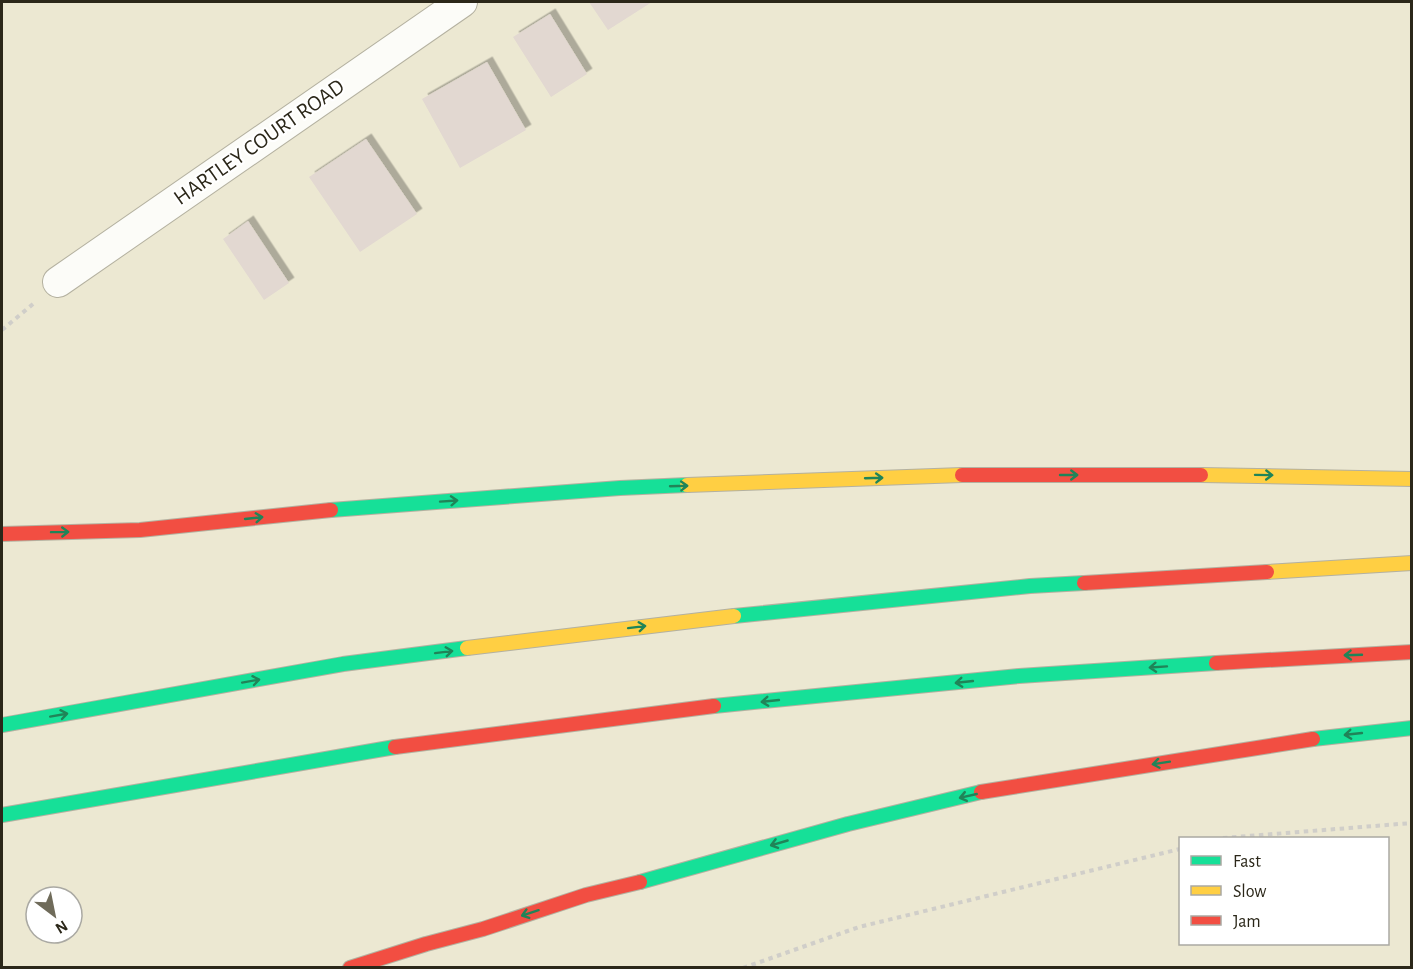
<svg xmlns="http://www.w3.org/2000/svg" width="1413" height="969" viewBox="0 0 1413 969" font-family="'Alegreya Sans',sans-serif">
<style>
.building{fill:#e2d8d1;filter:url(#shadow)}
.lines{fill:none;stroke-linecap:round;stroke-linejoin:round}
.street-casing{stroke:#b4b1a0;stroke-width:32}
.fast-casing{stroke:#b4b1a0;stroke-width:16}
.slow-casing{stroke:#b4b1a0;stroke-width:16}
.jam-casing{stroke:#b4b1a0;stroke-width:16}
.path{stroke:#d0cec9;stroke-width:4;stroke-dasharray:4.5 4.5;stroke-linecap:butt}
.street{stroke:#fcfcf8;stroke-width:30}
.fast{stroke:#16e098;stroke-width:14}
.slow{stroke:#ffcf43;stroke-width:14}
.jam{stroke:#f24e42;stroke-width:14}
.oneway{stroke:#208458}
.labels{text-anchor:middle;dominant-baseline:central;stroke-width:4.5;stroke-linejoin:round;paint-order:stroke}
.street-label{font-size:22px;fill:#2b2719;stroke:#fff}
</style>
<defs>
<filter id="shadow"><feDropShadow dx="5.5" dy="-5.5" stdDeviation="0" flood-color="#0004"/></filter>
</defs>
<rect width="100%" height="100%" fill="#ece8d2"/>
<path class="building" d="M589,2H652L608,30Z
M550,14L587,74L551,97L513,37Z
M487,62L526,130L460,168L422,99Z
M366,139L417,214L360,252L309,177Z
M248,221L289,283L264,300L223,239Z"/>
<g class="lines">
<g class="street-casing">
<path id="street" d="M58,282L462,2"/>
</g>
<g class="fast-casing">
<path id="fast" d="M331,510L620,488L687,485
M734,616L1030,586L1084,583
M714,706L1019,676L1216,663
M2,725L343,664L467,648
M1313,739L1412,728
M2,815L395,747
M640,882L848,824L981,792"/>
</g>
<g class="slow-casing">
<path id="slow" d="M1201,475L1412,479
M687,485L962,475
M1267,572L1412,563
M467,648L734,616"/>
</g>
<g class="jam-casing">
<path id="jam" d="M962,475H1201
M2,534L140,530L331,510
M1084,583L1267,572
M1216,663L1412,652
M395,747L714,706
M981,792L1313,739
M350,968L426,944L483,929L586,895L640,882"/>
</g>
<path class="path" d="M2,330L33,304
M1223,838L1412,823
M743,968L859,927L1180,849"/>
<use href="#street" class="street"/>
<use href="#fast" class="fast"/>
<use href="#slow" class="slow"/>
<use href="#jam" class="jam"/>
</g>
<defs><path id="oneway-shaft" d="M-6 0H5M1.5-3L5.5 0L1.5 3" fill="none" stroke-width="1.6" stroke-linecap="round" stroke-linejoin="round" transform="scale(1.5)"/></defs>
<g class="oneway">
<use href="#oneway-shaft" transform="translate(1069 475)"/>
<use href="#oneway-shaft" transform="translate(1264 475) rotate(1)"/>
<use href="#oneway-shaft" transform="translate(874 478) rotate(-2)"/>
<use href="#oneway-shaft" transform="translate(679 486) rotate(-2)"/>
<use href="#oneway-shaft" transform="translate(449 501) rotate(-4)"/>
<use href="#oneway-shaft" transform="translate(254 518) rotate(-6)"/>
<use href="#oneway-shaft" transform="translate(60 532) rotate(-1)"/>
<use href="#oneway-shaft" transform="translate(637 627) rotate(-7)"/>
<use href="#oneway-shaft" transform="translate(444 652) rotate(-7)"/>
<use href="#oneway-shaft" transform="translate(1353 655) rotate(178)"/>
<use href="#oneway-shaft" transform="translate(1158 667) rotate(176)"/>
<use href="#oneway-shaft" transform="translate(251 681) rotate(-10)"/>
<use href="#oneway-shaft" transform="translate(964 682) rotate(174)"/>
<use href="#oneway-shaft" transform="translate(770 701) rotate(174)"/>
<use href="#oneway-shaft" transform="translate(59 715) rotate(-10)"/>
<use href="#oneway-shaft" transform="translate(1353 734) rotate(174)"/>
<use href="#oneway-shaft" transform="translate(1161 763) rotate(171)"/>
<use href="#oneway-shaft" transform="translate(968 796) rotate(167)"/>
<use href="#oneway-shaft" transform="translate(779 843) rotate(164)"/>
<use href="#oneway-shaft" transform="translate(530 913) rotate(162)"/>
</g>
<g class="labels">
<g class="street-label">
<text transform="translate(259 142) rotate(-35)">HARTLEY COURT ROAD</text>
</g>
</g>
<rect width="1413" height="969" fill="none" stroke="#2b2719" stroke-width="6"/>
<rect x="1179" y="837" width="210" height="108" fill="#ffffff" stroke="#aaa9a3" stroke-width="1.5"/>
<rect x="1191" y="856" width="30" height="9" fill="#16e098" stroke="#aaa9a3" stroke-width="1.5"/>
<text x="1233" y="867" font-size="18" fill="#2b2719">Fast</text>
<rect x="1191" y="886" width="30" height="9" fill="#ffcf43" stroke="#aaa9a3" stroke-width="1.5"/>
<text x="1233" y="897" font-size="18" fill="#2b2719">Slow</text>
<rect x="1191" y="916" width="30" height="9" fill="#f24e42" stroke="#aaa9a3" stroke-width="1.5"/>
<text x="1233" y="927" font-size="18" fill="#2b2719">Jam</text>
<g transform="translate(54 915) rotate(148)"><circle r="28" fill="#ffffff" stroke="#aaa9a3" stroke-width="1.5"/>
<path d="M0-4.5L10 22L0 15L-10 22Z" fill="#6f6b5a"/>
<text y="-9" font-size="16" font-weight="bold" text-anchor="middle" fill="#2b2719">N</text>
</g>
</svg>
